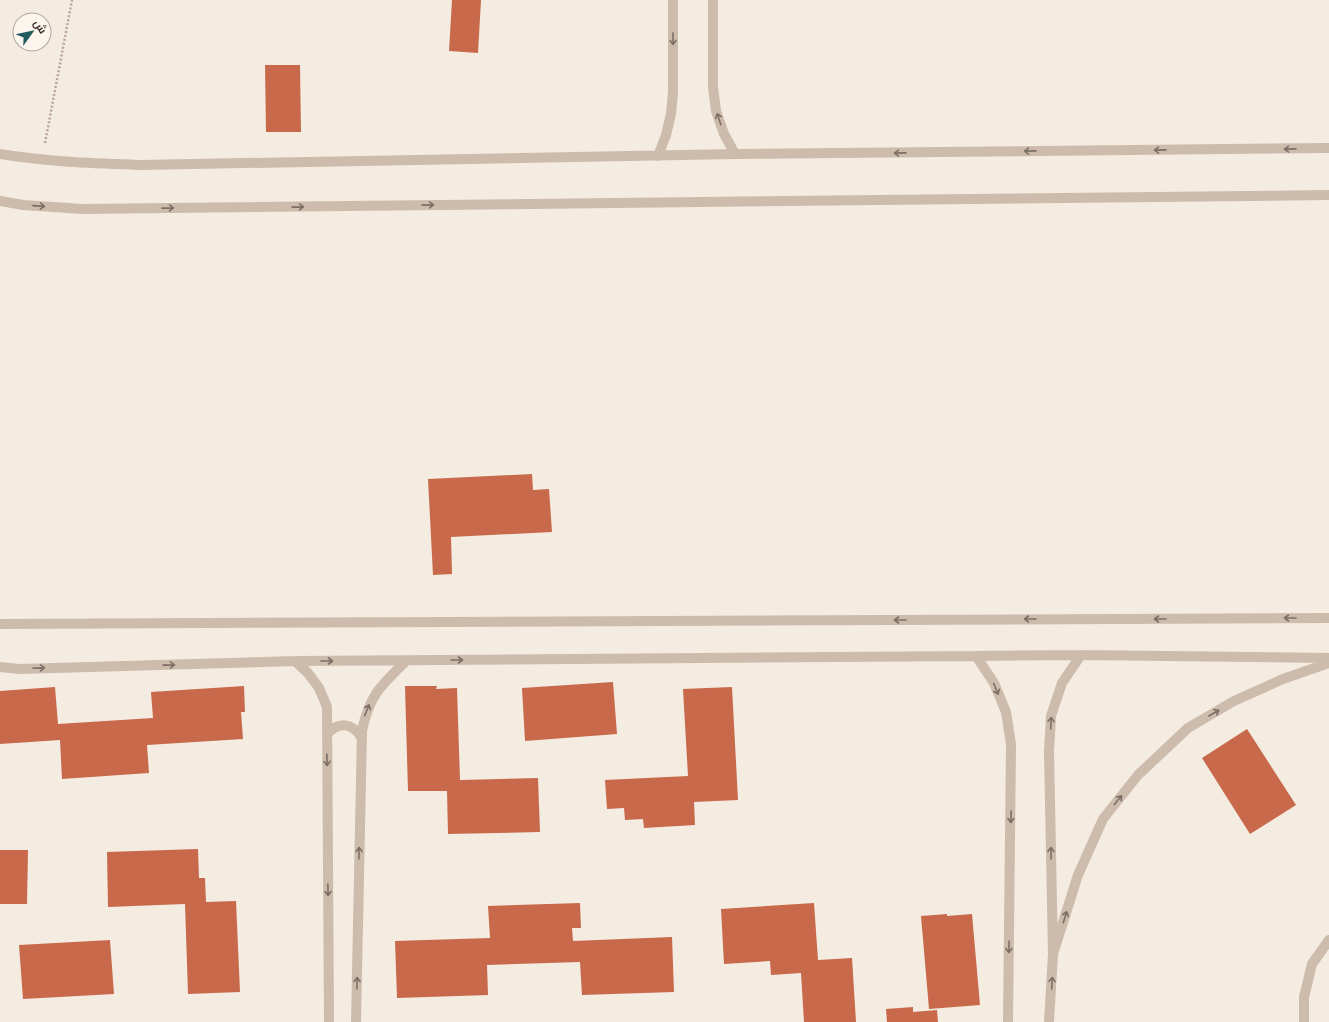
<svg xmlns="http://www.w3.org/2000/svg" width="1329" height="1022" viewBox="0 0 1329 1022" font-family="'Space Grotesk',Cairo,sans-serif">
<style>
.building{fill:#c8694b}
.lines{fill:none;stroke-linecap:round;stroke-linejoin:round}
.path{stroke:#b9a596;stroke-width:2.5;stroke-dasharray:2 2;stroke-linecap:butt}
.minor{stroke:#cdbbac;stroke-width:10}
.oneway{stroke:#7d6f65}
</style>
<rect width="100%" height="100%" fill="#f4ebe1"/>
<path class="building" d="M452,0H481L478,53L449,51Z
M265,65H300L301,132H266Z
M532,474L533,490L549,489L552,532L451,537L452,574L433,575L428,479Z
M613,682L617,734L525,741L522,688Z
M244,686L245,712H241L243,739L147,745L149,773L62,779L60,740L0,744V691L55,687L58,724L153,718L151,692Z
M405,686H437L436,689L457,688L460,780L538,778L540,832L448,834L447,791H408Z
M732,687L738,800L694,802L695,825L644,828L643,819L625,820L624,808L607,809L605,780L688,776L683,689Z
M1247,729L1296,805L1250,834L1202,758Z
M198,849L199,878H205L206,902L236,901L240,992L188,994L185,904L108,907L107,852Z
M0,850H28L27,904H0Z
M580,903L581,928H572L573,941L672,937L674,992L582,995L580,962L487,965L488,995L397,998L395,941L490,938L488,906Z
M814,903L818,960L852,958L856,1022H804L801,973L771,975L770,961L724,964L721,909Z
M947,914V916L972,914L980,1005L929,1009L921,916Z
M110,940L114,994L23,999L19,945Z
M913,1007V1012L937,1010L938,1022H887L886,1009Z"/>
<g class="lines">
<path class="path" d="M45,143L72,0"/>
<path class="minor" d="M713,0V87L716,111L724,134L735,154
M0,154C47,162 93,163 141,165L735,154L1329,148
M658,156L666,135L671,114L673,92V0
M0,201L23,205L83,209L1329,195
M0,624L1329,618
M976,656L994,683L1006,712L1011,744L1008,1022
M295,661L308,673L319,688L327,707L329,1022
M0,667L19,669L295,661L976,656L1081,655L1329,658
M327,734C339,721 352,723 361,737
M1053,954L1078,875L1103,819L1138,775L1188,728L1234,701L1283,679L1329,663
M356,1022L362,731C369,696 381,685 406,661
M1049,1022L1053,954L1049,752L1051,716L1062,683L1081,655
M1304,1022V997L1312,964L1329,940"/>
</g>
<defs><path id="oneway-shaft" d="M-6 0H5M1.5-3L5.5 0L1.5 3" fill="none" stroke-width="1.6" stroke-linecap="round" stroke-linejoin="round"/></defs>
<g class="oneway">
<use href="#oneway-shaft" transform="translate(673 39) rotate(90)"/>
<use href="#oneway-shaft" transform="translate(719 119) rotate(-108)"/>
<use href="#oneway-shaft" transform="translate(1290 149) rotate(179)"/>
<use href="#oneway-shaft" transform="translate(1160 150) rotate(179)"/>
<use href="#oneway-shaft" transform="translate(1030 151) rotate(179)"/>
<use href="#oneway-shaft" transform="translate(900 153) rotate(179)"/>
<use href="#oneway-shaft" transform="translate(428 205) rotate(-1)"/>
<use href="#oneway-shaft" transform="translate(39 206) rotate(4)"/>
<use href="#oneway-shaft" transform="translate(298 207) rotate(-1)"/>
<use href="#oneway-shaft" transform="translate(168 208) rotate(-1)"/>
<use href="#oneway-shaft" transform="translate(1290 618) rotate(180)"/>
<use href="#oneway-shaft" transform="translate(1030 619) rotate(180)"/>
<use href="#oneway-shaft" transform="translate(1160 619) rotate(180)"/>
<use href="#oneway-shaft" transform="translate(900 620) rotate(180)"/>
<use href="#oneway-shaft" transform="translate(457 660)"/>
<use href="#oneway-shaft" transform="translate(327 661)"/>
<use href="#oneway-shaft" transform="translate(169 665) rotate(-1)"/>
<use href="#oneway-shaft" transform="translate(39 668) rotate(-1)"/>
<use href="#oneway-shaft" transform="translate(996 689) rotate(68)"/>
<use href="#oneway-shaft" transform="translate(367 710) rotate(-68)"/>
<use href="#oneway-shaft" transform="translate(1214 713) rotate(-30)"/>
<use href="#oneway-shaft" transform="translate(1051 723) rotate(-87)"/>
<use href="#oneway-shaft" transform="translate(327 760) rotate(89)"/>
<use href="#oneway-shaft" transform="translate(1118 800) rotate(-51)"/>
<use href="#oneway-shaft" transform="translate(1011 817) rotate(91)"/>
<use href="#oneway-shaft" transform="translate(359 853) rotate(-89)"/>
<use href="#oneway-shaft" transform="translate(1051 853) rotate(-91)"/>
<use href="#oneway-shaft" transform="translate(328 890) rotate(89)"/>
<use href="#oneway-shaft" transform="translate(1065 917) rotate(-73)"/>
<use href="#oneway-shaft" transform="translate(1009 947) rotate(91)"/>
<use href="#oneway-shaft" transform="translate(357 983) rotate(-89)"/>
<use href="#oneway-shaft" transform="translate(1052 983) rotate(-87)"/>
</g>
<g transform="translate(32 32) rotate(57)"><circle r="19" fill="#fbf5ee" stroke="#aea6a0"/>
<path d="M0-3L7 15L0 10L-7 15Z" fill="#1f5a5e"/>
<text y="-6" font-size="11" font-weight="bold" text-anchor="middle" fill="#3b302b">ش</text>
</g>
</svg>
